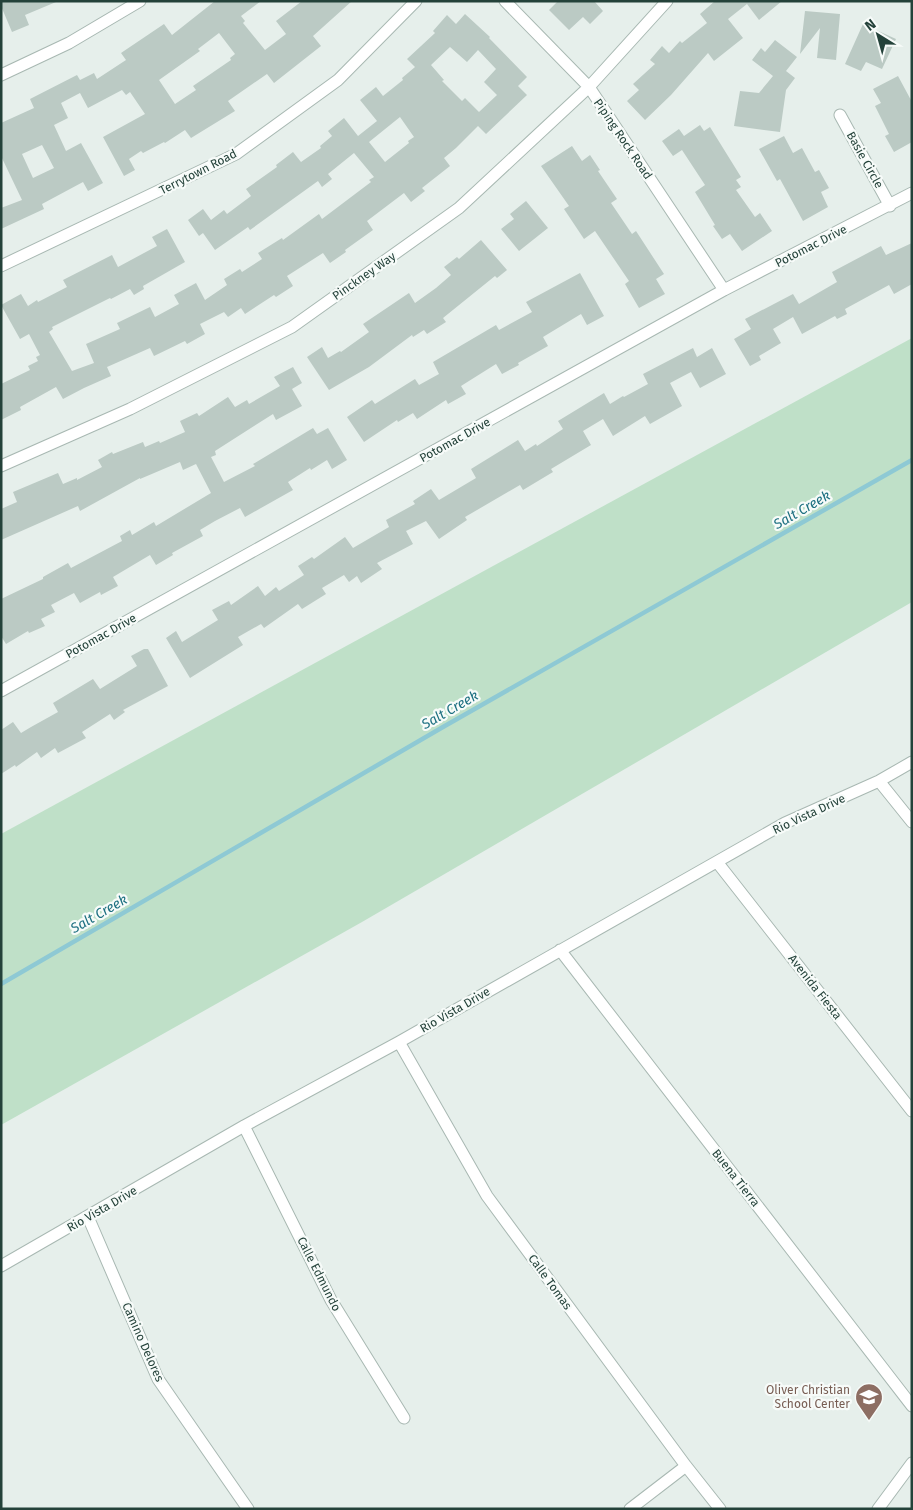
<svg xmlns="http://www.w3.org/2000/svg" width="913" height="1510" viewBox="0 0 913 1510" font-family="'Fira Sans',sans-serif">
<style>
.green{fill:#bfe0c8}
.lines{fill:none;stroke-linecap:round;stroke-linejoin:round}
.stream{stroke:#8ec9d4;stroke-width:4.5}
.building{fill:#bbcac4;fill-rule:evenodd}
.minor-casing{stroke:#a8b8b2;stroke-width:13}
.minor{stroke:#fff;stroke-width:11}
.labels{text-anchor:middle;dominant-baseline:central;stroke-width:4.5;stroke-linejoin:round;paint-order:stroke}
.street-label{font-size:12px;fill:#24423a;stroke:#f7fbf9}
.education-label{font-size:12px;fill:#785e54;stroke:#f7fbf9;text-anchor:end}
.water-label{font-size:14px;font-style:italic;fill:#1c6f80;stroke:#f7fbf9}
</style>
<rect width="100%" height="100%" fill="#e6efeb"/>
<path class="green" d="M912,338V602L362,922L1,1125V834Z"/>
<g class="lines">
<path class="stream" d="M1,984L443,727L912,460"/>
</g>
<path class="building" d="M1,1H56V2L25,15L29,25L12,32L1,6Z
M215,1H261L241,16L245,21L243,23L265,50L286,34L276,21L302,1H352L313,36L321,46L274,83L267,74L228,101L235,111L191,138L185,130L165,143L164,142L143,153L141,151L129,159L135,170L124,176L103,137L145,114L130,92L126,95L122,90L88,108L80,93L61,103L68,118L54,125L66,151L81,143L103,183L88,191L83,182L42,204L44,209L1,229V208L22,200L1,156V123L34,108L30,99L77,75L80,80L94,73L97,79L126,60L121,53L164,24L172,35ZM219,33L235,54L230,58L231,60L193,86L196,90L175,104L159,80L200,51L198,49ZM42,145L54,168L33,178L22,154Z
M558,1H594L603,11L590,24L583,17L569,30L549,10Z
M715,1H782L759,20L747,4L728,19L743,38L714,61L708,53L671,95L645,120L627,101L639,90L633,84L655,64L650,60L662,46L669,53L680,41L682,43L707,23L700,14Z
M805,11L840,14L836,60L817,58L820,28L800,54Z
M465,14L490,37L489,38L527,77L518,86L527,95L486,134L478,126L456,148L444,158L450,166L422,188L425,191L411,202L404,193L367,221L373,230L345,250L346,252L330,263L323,253L287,276L293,286L276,297L274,295L245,314L241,308L228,317L224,312L200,324L205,334L187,344L185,341L154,356L150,348L107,367L111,376L84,388L63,399L56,387L20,407L21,410L1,420V384L30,370L28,366L38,361L36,357L40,355L29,334L20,339L1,305L21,294L28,306L37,300L38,302L67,287L63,280L112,255L118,267L157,246L152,237L167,229L185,262L143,286L144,289L134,295L130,289L111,299L110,298L52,327L53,329L49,332L72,371L94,363L86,344L120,329L117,323L150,307L155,317L179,304L174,295L196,283L205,300L227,285L224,279L240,269L242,272L262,259L258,253L282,238L283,240L319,214L322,219L371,182L369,180L374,177L354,153L328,174L332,179L322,187L318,181L250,230L248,227L215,250L203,233L199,236L188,220L203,209L211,220L224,210L227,214L251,196L246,189L277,167L276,165L293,152L301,162L321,148L320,146L332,136L328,131L344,118L358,136L377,121L360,100L376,87L383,96L403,80L402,78L415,67L407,59L435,33L433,31L447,15L456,24ZM450,47L467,62L478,50L496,69L484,82L497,95L479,112L465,98L462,101L442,81L444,80L431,65ZM400,117L414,137L408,141L409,143L385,162L369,142Z
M863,24L896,39L882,69L866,62L861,71L845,64Z
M775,40L797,57L786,71L795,78L786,90L780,132L734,126L740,91L759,93L773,76L752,60L761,48L765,52Z
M898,76L912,102V142L894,152L885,136L889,134L875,106L881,103L873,89Z
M700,125L704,131L710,127L741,177L736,180L741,187L736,190L755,217L760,213L772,231L742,251L730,234L722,239L713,226L715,225L695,192L705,185L682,150L673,156L662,141L679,129L684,136Z
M784,136L793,153L802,148L815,172L819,170L829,188L821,192L828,207L803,221L780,179L777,181L759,149Z
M572,146L582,161L590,155L600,170L598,171L617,199L611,203L632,234L636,231L664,274L656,279L665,294L639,308L625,284L629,281L595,231L584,239L564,209L569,206L541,166Z
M526,201L548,228L519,251L501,229L514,219L510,214Z
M481,240L507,270L497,278L495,276L443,318L446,322L427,334L424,330L413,337L412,335L369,367L329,390L307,357L322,347L328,358L340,351L341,352L369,332L363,324L409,293L415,303L436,288L451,275L444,267L457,257L459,259Z
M912,243V284L894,294L889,285L845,309L847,314L837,319L835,316L802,334L793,317L773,329L781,343L759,356L761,360L750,366L734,339L751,329L745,319L793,294L799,304L837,282L832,272L881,246L886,255Z
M580,273L604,316L587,325L581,314L543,337L548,346L518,363L519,365L502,374L496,364L461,386L466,394L448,404L446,400L417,419L413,413L398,422L397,420L364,442L347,417L372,400L375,404L415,379L419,385L439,374L433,362L496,325L499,330L532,312L526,302Z
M693,348L697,357L712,348L726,374L700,388L691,372L670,383L682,406L650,424L645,416L613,436L603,419L583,431L591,445L551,469L553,472L523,490L520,485L465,517L467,520L439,539L426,521L406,531L413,544L377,563L382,569L361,583L357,576L349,582L344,575L322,588L326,594L302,609L298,604L264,628L261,624L238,637L243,645L190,678L166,638L176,631L182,642L218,620L212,610L229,601L231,605L258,586L265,596L276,587L279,591L304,575L298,566L312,557L314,559L345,537L353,548L389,527L386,520L415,504L413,501L431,489L439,500L476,478L471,469L518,440L525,451L536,444L537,446L563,429L558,421L604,393L610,404L623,396L624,397L648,384L643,374Z
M293,367L302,383L292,389L302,406L276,420L273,414L215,451L216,455L211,457L224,482L255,466L253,464L313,428L317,434L328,428L347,460L332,469L327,460L311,470L310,468L288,482L293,490L245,517L240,508L215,521L200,530L203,536L172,553L173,555L156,565L150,555L113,577L118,586L101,595L100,592L80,603L74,593L51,605L55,612L41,619L45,626L29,633L28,631L6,644L1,636V599L43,579V577L68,563L71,568L122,541L120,536L130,530L132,535L154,522L156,526L211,493L196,464L183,470L180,462L140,479V478L80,511L78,506L1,540V509L17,502L13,492L58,473L63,484L77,478V480L102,467L98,460L112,452L113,454L143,442L145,447L159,441L160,443L185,432L180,421L197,413L199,416L228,397L235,407L247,400L249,404L280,386L274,377Z
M144,649H148L168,686L123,710L125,712L114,720L110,714L82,732L86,738L58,753L55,748L41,758L37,752L16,767L15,765L1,774V730L13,722L21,733L31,727L58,712L53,703L93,679L100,689L137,666L131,656Z"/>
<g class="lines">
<g class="minor-casing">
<path id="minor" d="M505,1L589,87L724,290
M1,75L69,43L140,1
M840,115L890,206
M1,266L236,154L338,80L416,1
M1,466L130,409L292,327L459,208L589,87L667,1
M1,691L724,290L912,193
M879,781L912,822
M717,862L912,1111
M560,950L912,1406
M399,1042L487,1196L686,1466L720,1509
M244,1126L331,1300L404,1418
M88,1217L158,1379L248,1509
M1,1266L244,1126L399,1042L785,823L879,781L912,762
M630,1509L686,1466
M878,1509L912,1463"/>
</g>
<use href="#minor" class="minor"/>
</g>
<defs>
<g id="school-pin" transform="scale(1.4375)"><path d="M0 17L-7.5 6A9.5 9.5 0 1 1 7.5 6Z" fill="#8d6e63" stroke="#f7fbf9"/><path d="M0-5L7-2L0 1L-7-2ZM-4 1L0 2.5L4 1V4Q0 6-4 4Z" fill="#fff"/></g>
</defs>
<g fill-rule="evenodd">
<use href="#school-pin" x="869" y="1397"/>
</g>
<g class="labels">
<g class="street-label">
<text transform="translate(623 139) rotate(56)">Piping Rock Road</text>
<text transform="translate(865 160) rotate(61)">Basie Circle</text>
<text transform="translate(198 172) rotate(-27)">Terrytown Road</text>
<text transform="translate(811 246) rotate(-27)">Potomac Drive</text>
<text transform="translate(364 276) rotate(-35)">Pinckney Way</text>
<text transform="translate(455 440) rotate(-29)">Potomac Drive</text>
<text transform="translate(101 636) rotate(-29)">Potomac Drive</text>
<text transform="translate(809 814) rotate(-25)">Rio Vista Drive</text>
<text transform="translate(815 987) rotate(52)">Avenida Fiesta</text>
<text transform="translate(455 1010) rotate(-30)">Rio Vista Drive</text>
<text transform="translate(736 1178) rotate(52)">Buena Tierra</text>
<text transform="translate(102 1209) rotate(-30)">Rio Vista Drive</text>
<text transform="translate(319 1274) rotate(63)">Calle Edmundo</text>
<text transform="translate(550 1282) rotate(54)">Calle Tomas</text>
<text transform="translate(143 1342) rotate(66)">Camino Delores</text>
</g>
<g class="education-label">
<text x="850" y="1390">Oliver Christian<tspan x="850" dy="14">School Center</tspan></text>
</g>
<g class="water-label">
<text transform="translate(802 510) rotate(-30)">Salt Creek</text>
<text transform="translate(450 710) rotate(-30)">Salt Creek</text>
<text transform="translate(99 914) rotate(-30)">Salt Creek</text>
</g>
</g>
<rect width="913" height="1510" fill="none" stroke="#24423a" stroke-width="5"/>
<g transform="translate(878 35) rotate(323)" stroke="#f7fbf9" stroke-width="4" paint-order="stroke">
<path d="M0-4L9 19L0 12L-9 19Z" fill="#24423a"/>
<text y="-8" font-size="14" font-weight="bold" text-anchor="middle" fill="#24423a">N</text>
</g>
</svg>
